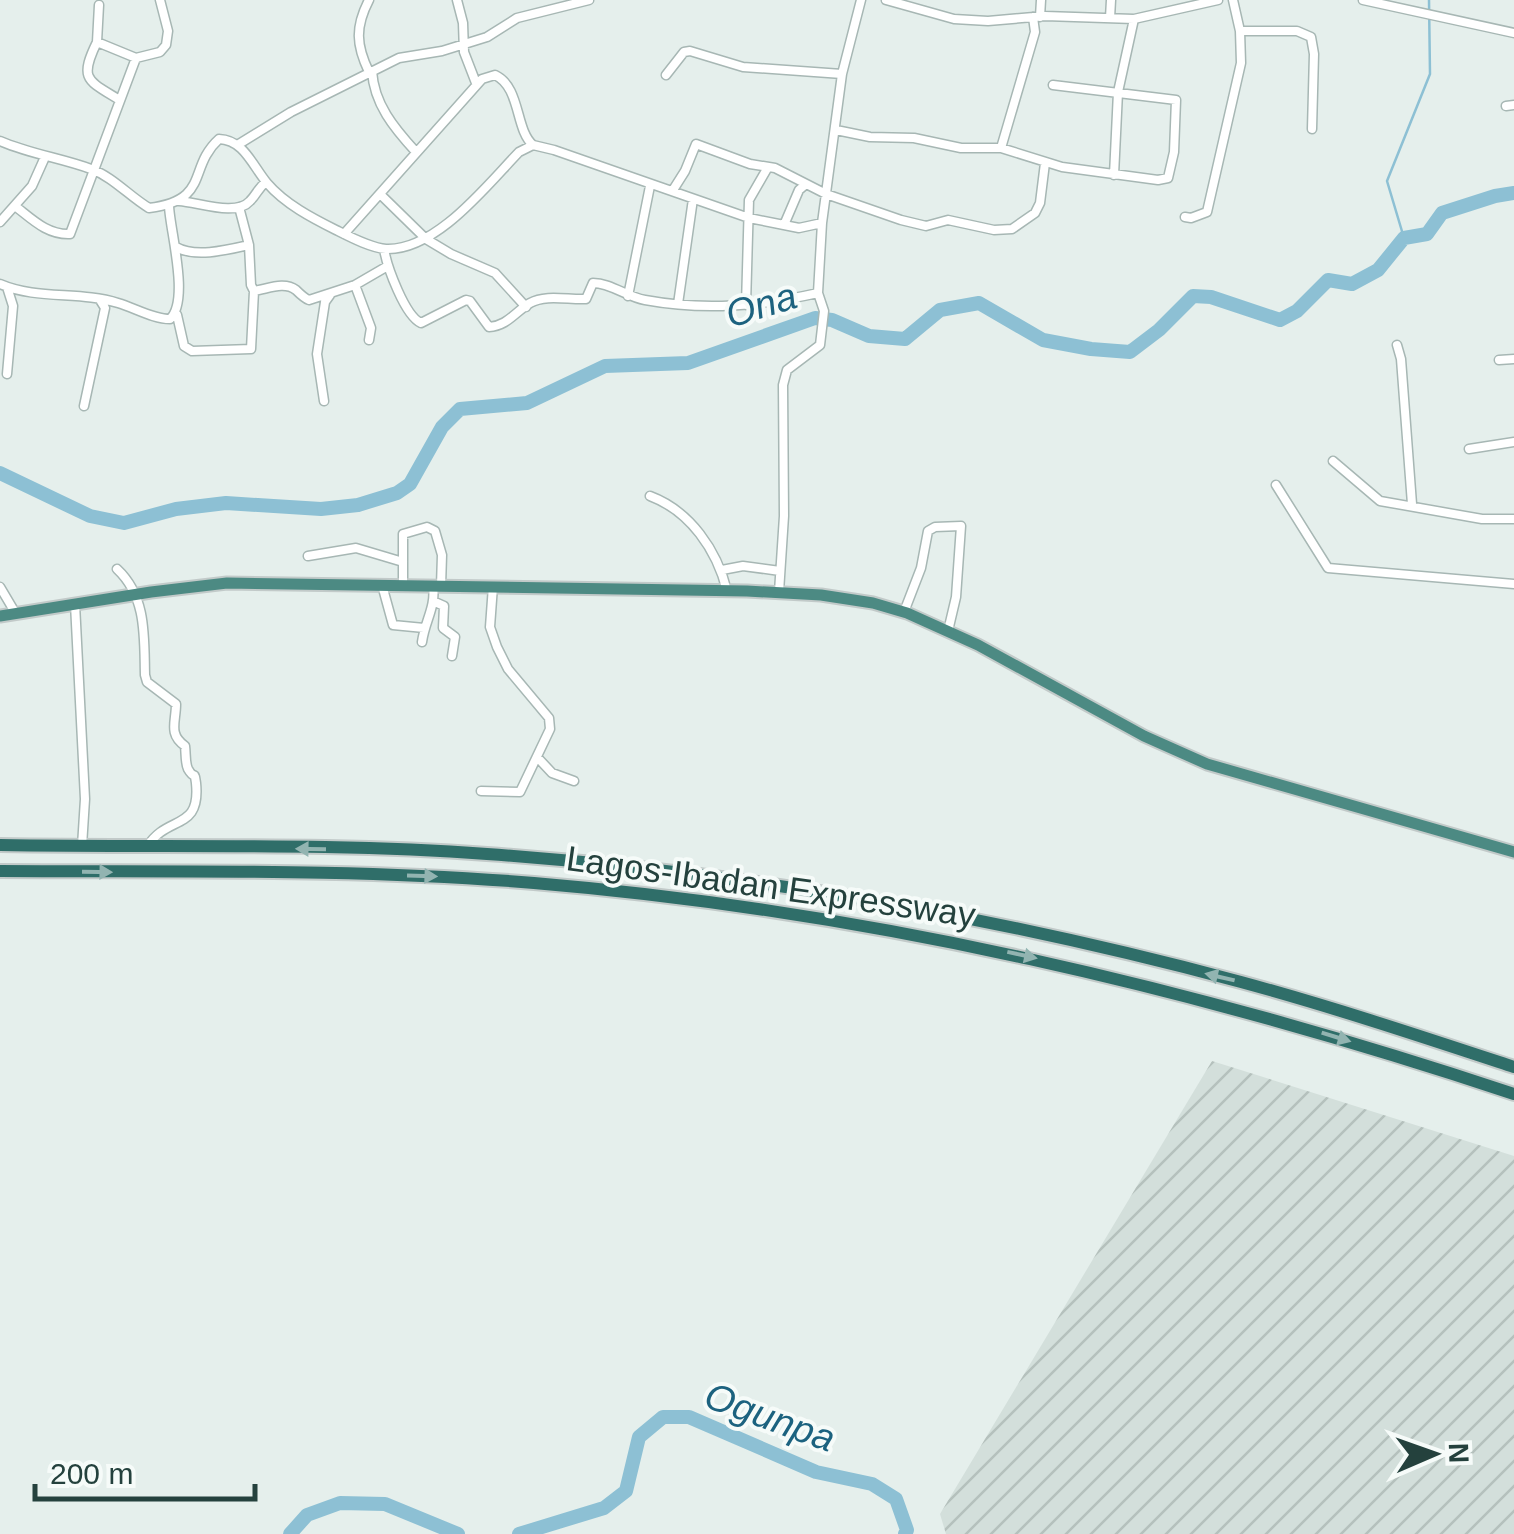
<svg xmlns="http://www.w3.org/2000/svg" width="1514" height="1534" viewBox="0 0 1514 1534" font-family="Arial,sans-serif">
<style>
.industrial{fill:url(#industrial-furrows)}
.lines{fill:none;stroke-linecap:round;stroke-linejoin:round}
.stream{stroke:#8dc0d4;stroke-width:2.5}
.river{stroke:#8dc0d4;stroke-width:14}
.minor-casing{stroke:#a7b7b4;stroke-width:11}
.trunk-casing{stroke:#c2cac9;stroke-width:15}
.motorway-casing{stroke:#c2cac9;stroke-width:16}
.minor{stroke:#fff;stroke-width:8}
.trunk{stroke:#4c8a83;stroke-width:11}
.motorway{stroke:#2f6e69;stroke-width:12}
.oneway{fill:#92b4b1}
.labels{text-anchor:middle;dominant-baseline:central;stroke-width:8;stroke-linejoin:round;paint-order:stroke}
.street-label{font-size:35px;fill:#24413d;stroke:#f6fbf9}
.water-label{font-size:38px;font-style:italic;fill:#1c627f;stroke:#f6fbf9}
</style>
<defs>
<pattern id="industrial-furrows" width="10" height="10" patternUnits="userSpaceOnUse" patternTransform="scale(2.5)"><rect width="10" height="10" fill="#d3dfdb"/><path d="M-1 1l2-2M0 10L10 0M9 11l2-2" fill="none" stroke="#b5c1bd"/></pattern>
</defs>
<rect width="100%" height="100%" fill="#e5efec"/>
<path class="industrial" d="M1212,1061L1514,1156V1534H946L940,1514Z"/>
<g class="lines">
<path class="stream" d="M1404,238L1387,181L1430,74L1429,0"/>
<path class="river" d="M0,473L90,516L124,523L176,509L226,503L321,509L358,505L397,493L410,484L442,427L460,409L527,403L605,366L688,363L815,318L832,320L869,336L905,339L940,310L979,303L1043,340L1091,349L1130,352L1159,330L1193,296L1211,297L1280,320L1297,311L1328,280L1352,284L1378,270L1404,238L1427,234L1442,213L1495,196L1514,193
M290,1534L307,1515L340,1503L385,1504L458,1534
M519,1534L604,1508L626,1491L639,1437L663,1417H689L816,1472L872,1484L896,1499L907,1530L905,1534"/>
<g class="minor-casing">
<path id="minor" d="M369,0C355,27 356,45 369,72
M457,0L463,23L464,52L476,83
M886,0L954,19L988,21L1045,16L1134,19L1218,0
M1363,0L1514,33
M99,5L97,42L136,58L160,52L166,45L168,31L160,0
M1040,17L1041,0
M1110,18L1111,0
M1240,31H1297L1311,37L1314,54L1312,129
M97,42C79,79 87,80 118,99
M372,71C374,104 394,128 416,152
M666,75L684,52L690,51L743,67L842,74
M1506,106L1514,105
M836,130L870,137L914,138L961,148H1001L1062,167L1158,180L1168,178L1174,152L1176,100L1053,85
M0,141C30,154 61,158 91,169C113,177 129,196 149,208C211,200 187,168 219,139C244,140 252,165 267,183C285,204 312,218 336,230C350,237 371,248 386,249C436,251 487,185 519,152L533,145L554,150L749,218L799,228L822,223L842,74L861,0
M239,144L291,112L399,58L442,51L487,37L517,18L589,0
M1001,148L1035,32L1033,17
M1114,175L1118,92L1134,19
M673,190L685,171L696,144L750,164L775,168L826,194L901,220L926,226L948,220L994,230L1012,229L1035,213L1040,203L1045,163
M381,195L426,239L451,254L495,273L526,307
M179,201C198,202 236,217 250,201C257,194 258,188 266,182
M15,206C32,219 47,235 70,234L136,58
M1185,217L1191,218L1207,212L1241,63L1240,31L1233,0
M0,222L32,186L45,157
M784,225L799,190L806,184
M344,234L482,79L495,75C521,87 515,130 533,145
M176,247C195,258 227,250 249,245
M384,249C387,267 405,316 421,323L466,300L470,301L489,327C507,326 515,312 530,303C546,294 568,300 586,299L593,283C611,283 627,297 645,300C705,311 760,306 818,293L824,311L820,345L787,370L783,385L784,516L779,592
M0,284C37,300 80,291 118,303C135,308 153,319 170,319C190,300 170,231 169,206
M355,285L371,328L369,340
M254,291C268,289 284,281 296,290C300,294 304,298 309,300L355,285L386,267
M818,293L822,223
M628,296L650,186
M678,304L693,199
M746,305L749,200L768,167
M177,315L184,346L192,351L251,349L254,291L251,285L249,245L239,207
M1397,345L1401,359L1412,504
M1499,360L1514,359
M7,374L13,306L7,287
M324,401L317,354L325,302L330,295
M84,406L105,308L100,300
M1469,449L1514,442
M1333,461L1380,501L1482,519H1514
M1276,485L1328,568L1514,584
M650,496C690,511 717,550 727,591
M308,556L356,548L403,562
M117,569C147,597 144,637 145,675L147,682L176,704C176,722 168,734 185,746C186,753 185,763 188,769C195,781 194,769 196,783C201,832 167,814 147,847
M722,570L743,566L780,571
M382,585L393,625L424,628
M403,585V534L427,527L435,531L442,555L441,586
M0,587L16,614
M435,602L444,606L443,628L455,637L452,656
M75,604L85,799L82,846
M904,612L921,568L928,531L935,527L961,526L956,597L948,631
M422,642C425,620 436,608 433,585
M537,757L552,773L574,781
M481,791L520,792L550,729L549,718L508,669L497,647L490,627L493,586"/>
</g>
<g class="trunk-casing">
<path id="trunk" d="M0,616L151,592L227,583L747,591L821,595L873,603L907,613L978,645L1144,736L1207,764L1514,852"/>
</g>
<g class="motorway-casing">
<path id="motorway" d="M0,845C162,848 326,842 487,854C741,872 995,916 1241,982C1333,1007 1423,1037 1514,1067
M0,871C177,872 357,868 534,883C870,911 1195,988 1514,1094"/>
</g>
<use href="#minor" class="minor"/>
<use href="#trunk" class="trunk"/>
<use href="#motorway" class="motorway"/>
</g>
<defs><path id="oneway-solid" d="M-6-.8H1V-3.2L6.5 0L1 3.2V.8H-6Z" transform="scale(2.5)"/></defs>
<g class="oneway">
<use href="#oneway-solid" transform="translate(311 849) rotate(-179)"/>
<use href="#oneway-solid" transform="translate(97 872) rotate(1)"/>
<use href="#oneway-solid" transform="translate(422 876) rotate(2)"/>
<use href="#oneway-solid" transform="translate(1022 955) rotate(12)"/>
<use href="#oneway-solid" transform="translate(1220 977) rotate(-167)"/>
<use href="#oneway-solid" transform="translate(1336 1037) rotate(17)"/>
</g>
<g class="labels">
<g class="street-label">
<text transform="translate(771 886) rotate(8)">Lagos-Ibadan Expressway</text>
</g>
<g class="water-label">
<text transform="translate(761 305) rotate(-17)">Ona</text>
<text transform="translate(770 1417) rotate(20)">Ogunpa</text>
</g>
</g>
<g transform="translate(1434 1454) rotate(88)" stroke="#f6fbf9" stroke-width="8" paint-order="stroke">
<path d="M0-8L18 38L0 25L-18 38Z" fill="#24413d"/>
<text y="-15" font-size="28" font-weight="bold" text-anchor="middle" fill="#24413d">N</text>
</g>
<path d="M35 1484v15h220v-15" fill="none" stroke="#24413d" stroke-width="5"/>
<text x="50" y="1484" font-size="30" fill="#24413d" stroke="#f6fbf9" stroke-width="8" paint-order="stroke">200 m</text>
</svg>
